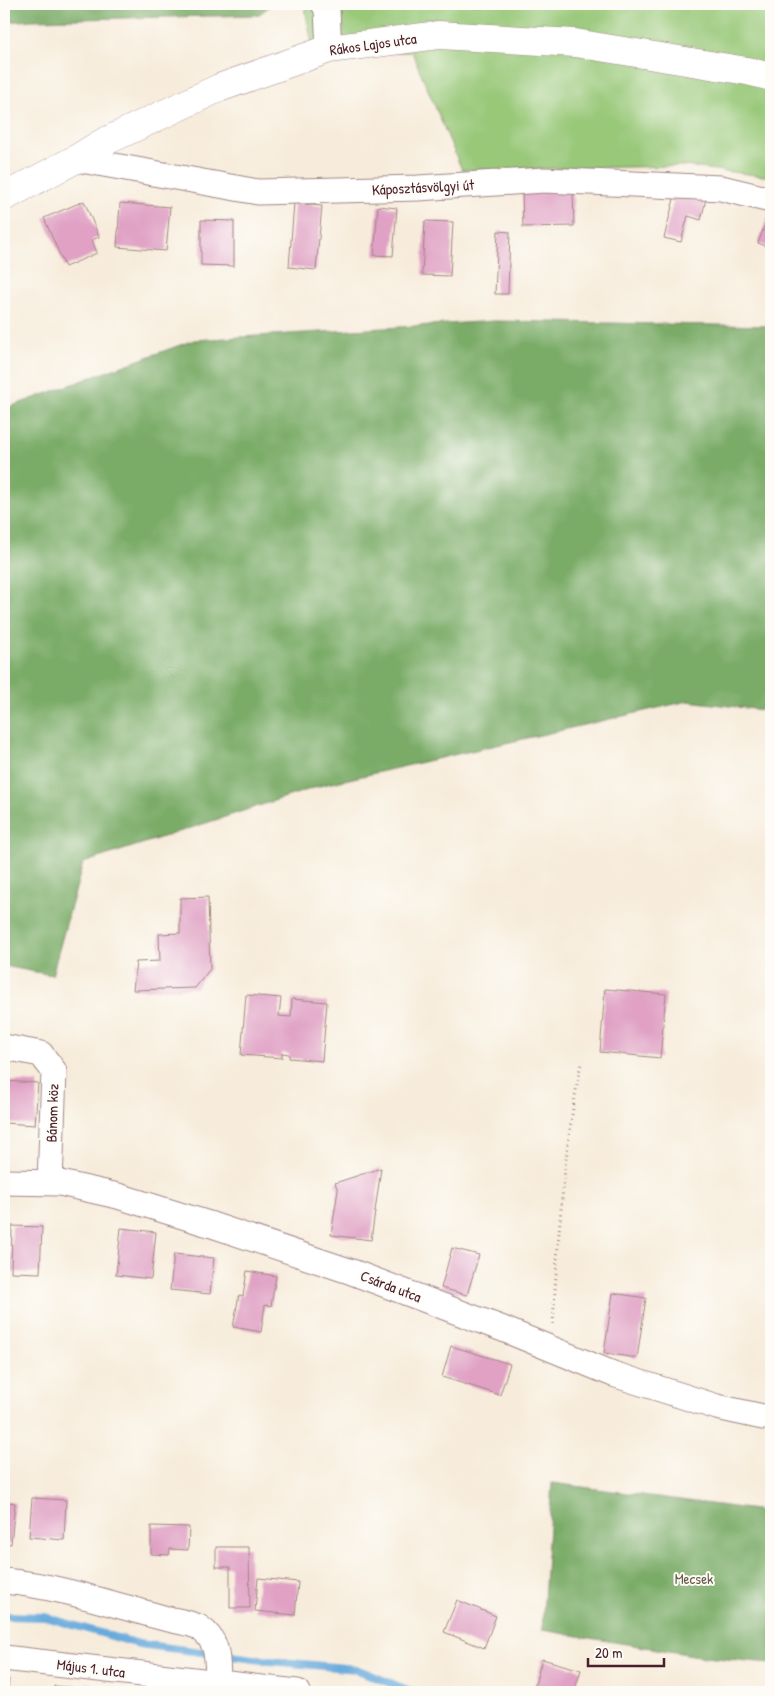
<svg xmlns="http://www.w3.org/2000/svg" width="775" height="1696" viewBox="0 0 775 1696" font-family="'Patrick Hand',sans-serif">
<style>
.green{fill:#98c878;stroke:#717452}
.forest{fill:#7aac68;stroke:#62664a}
.lines{fill:none;stroke-linecap:round;stroke-linejoin:round}
.stream{stroke:#68aadc;stroke-width:8}
.building{fill:#e0a1c5}
.minor-casing{stroke:#a08683;stroke-width:27}
.tertiary-casing{stroke:#a08683;stroke-width:29}
.path{stroke:#a08683;stroke-width:3;stroke-dasharray:1 4;stroke-linecap:butt}
.minor{stroke:#fff;stroke-width:25}
.tertiary{stroke:#fff;stroke-width:28}
.labels{text-anchor:middle;dominant-baseline:central;stroke-width:4;stroke-linejoin:round;paint-order:stroke}
.street-label{font-size:15px;fill:#4a1f2b;stroke:#fdfcf7}
.park-label{font-size:15px;fill:#655a46;stroke:#fdfcf7}
</style>
<rect width="100%" height="100%" fill="#fdfcf7"/>
<filter id="ink" filterUnits="userSpaceOnUse"><feTurbulence type="fractalNoise" baseFrequency=".02" numOctaves="2"/><feDisplacementMap in="SourceGraphic" scale="10" xChannelSelector="R" yChannelSelector="G"/><feConvolveMatrix kernelMatrix="1 2 1 2 8 2 1 2 1" color-interpolation-filters="sRGB"/></filter>
<filter id="wash" filterUnits="userSpaceOnUse"><feTurbulence type="fractalNoise" baseFrequency=".0096" numOctaves="4" result="noise"/><feDisplacementMap in="SourceGraphic" scale="20" xChannelSelector="R" yChannelSelector="G"/><feGaussianBlur stdDeviation="1.12" result="paint"/><feColorMatrix in="noise" values="0 0 0 0 0 0 0 0 0 0 0 0 0 0 0 0 0 1.4 0 .05"/><feComposite in="paint" operator="in"/></filter>
<g filter="url(#wash)">
<rect width="100%" height="100%" fill="#f7ecdb"/>
<path class="green" d="M304,4H771V177L684,166L462,170L412,52L314,53Z"/>
<path class="forest" d="M4,4H273L258,15L33,20L4,22Z
M495,321L771,326V711L688,701L323,785L83,863L52,975L4,966V409L194,340Z
M552,1483L771,1512V1663L705,1657L542,1630Z"/>
<g class="lines">
<path class="stream" d="M4,1616L45,1617L139,1644L270,1661L356,1669L412,1692"/>
</g>
<g id="blocks">
<path class="building" d="M522,191H573L574,226L523,227Z
M676,191L706,199L701,220L688,216L681,242L664,238Z
M84,201L99,237L92,240L97,253L65,267L44,218Z
M120,203L170,207L166,251L117,247Z
M294,203L322,206L316,270L289,267Z
M378,206L397,208L393,256L374,255Z
M771,208V248L758,243Z
M201,220L234,221V266L201,265Z
M425,221L453,222L450,276L422,275Z
M498,231L510,232L508,294H495Z
M208,897L210,969L195,988L133,990L136,962L160,961L159,934L180,933V898Z
M605,989L666,994L660,1058L600,1052Z
M246,995L281,998L279,1016L291,1017L292,999L327,1002L322,1061L289,1058V1054L282,1053V1058L241,1055Z
M4,1081L38,1083L35,1125L4,1123Z
M381,1168L371,1240L331,1235L338,1190L335,1183Z
M12,1226L42,1227L40,1273L11,1272Z
M121,1228L156,1232L151,1279L116,1275Z
M452,1248L479,1255L467,1295L441,1288Z
M174,1254L214,1258L210,1294L170,1290Z
M247,1271L276,1276L271,1306L265,1305L261,1332L233,1327L239,1295L243,1296Z
M613,1293L646,1298L637,1358L604,1353Z
M451,1346L510,1364L500,1395L442,1377Z
M32,1498L66,1500L64,1540L29,1537Z
M4,1501L15,1503L11,1544L4,1543Z
M151,1526L189,1527L188,1550L170,1549L169,1555L151,1554Z
M216,1547H249L250,1608H230V1567H216Z
M258,1578L298,1582L295,1615L255,1611Z
M457,1600L496,1616L484,1648L444,1632Z
M542,1659L581,1670L574,1692H533Z
M4,1679H9L8,1692H4Z
M54,1686L98,1689L97,1692H54Z"/>
</g>
</g>
<g filter="url(#ink)">
<use href="#blocks" fill-opacity="0" stroke="#a08683" stroke-width="1"/>
<g class="lines">
<g class="minor-casing">
<path id="minor" d="M324,4L327,10L329,49
M76,159L258,192L418,188L544,180L721,188L771,200
M4,1047L41,1054L54,1071L50,1183
M4,1182L60,1183L118,1196L212,1225L352,1272L503,1329L613,1374L717,1407L763,1417H771
M4,1581C58,1586 108,1603 160,1617C169,1620 193,1623 200,1628C220,1642 217,1661 218,1683
M4,1658L297,1692"/>
</g>
<g class="tertiary-casing">
<path id="tertiary" d="M4,197L76,159L102,143L219,88L329,49L439,35L575,43L747,71L771,77"/>
</g>
<path class="path" d="M553,1324C558,1237 564,1149 581,1063"/>
<use href="#minor" class="minor"/>
<use href="#tertiary" class="tertiary"/>
</g>
</g>
<g class="labels">
<g class="street-label">
<text transform="translate(373 44) rotate(-8)">Rákos Lajos utca</text>
<text transform="translate(423 187) rotate(-3)">Káposztásvölgyi út</text>
<text transform="translate(52 1113) rotate(-88)">Bánom köz</text>
<text transform="translate(391 1286) rotate(21)">Csárda utca</text>
<text transform="translate(91 1668) rotate(7)">Május 1. utca</text>
</g>
<g class="park-label">
<text x="694" y="1578">Mecsek</text>
</g>
</g>
<rect width="775" height="1696" fill="none" stroke="#fdfcf7" stroke-width="20"/>
<path d="M588 1658v8h76v-8" fill="none" stroke="#4a1f2b" stroke-width="2.5"/>
<text x="595" y="1658" font-size="15" fill="#4a1f2b" stroke="#fdfcf7" stroke-width="4" paint-order="stroke">20 m</text>
</svg>
